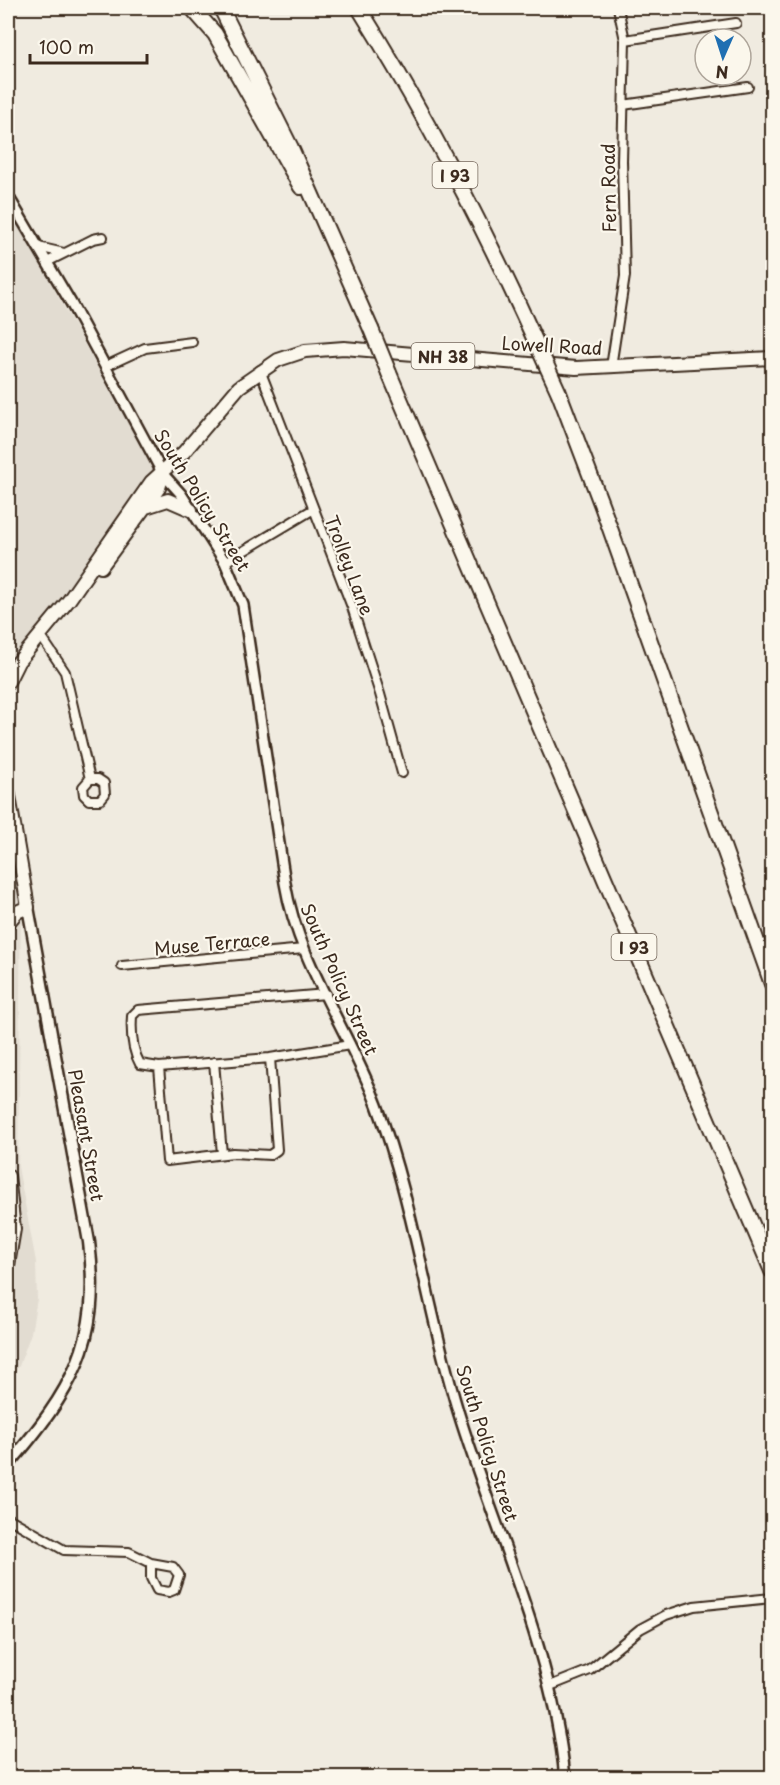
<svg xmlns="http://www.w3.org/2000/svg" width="780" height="1785" viewBox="0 0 780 1785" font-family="'Playpen Sans',sans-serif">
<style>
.built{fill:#e2dcd1}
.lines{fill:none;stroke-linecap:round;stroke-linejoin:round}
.minor-casing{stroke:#3b2a1e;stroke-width:12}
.tertiary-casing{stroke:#3b2a1e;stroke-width:14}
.secondary-casing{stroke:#3b2a1e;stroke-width:15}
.primary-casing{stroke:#3b2a1e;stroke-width:16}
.motorway-casing{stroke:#3b2a1e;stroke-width:18}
.minor{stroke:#fbf7ec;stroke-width:8}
.tertiary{stroke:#fbf7ec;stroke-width:9}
.secondary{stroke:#fbf7ec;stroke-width:10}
.primary{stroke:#fbf7ec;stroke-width:12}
.motorway{stroke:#fbf7ec;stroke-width:14}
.motorway-bridge-casing{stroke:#3b2a1e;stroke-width:18;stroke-linecap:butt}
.motorway-bridge{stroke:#fbf7ec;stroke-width:14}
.labels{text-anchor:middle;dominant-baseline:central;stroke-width:4.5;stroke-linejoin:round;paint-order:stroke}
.shield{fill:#fbf7ec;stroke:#75685c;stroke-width:1.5}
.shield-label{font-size:16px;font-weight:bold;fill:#3b2a1e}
.street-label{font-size:18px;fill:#3b2a1e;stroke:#fbf7ec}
</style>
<rect width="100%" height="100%" fill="#f0ebe0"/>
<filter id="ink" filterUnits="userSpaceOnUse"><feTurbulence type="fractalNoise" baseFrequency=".0167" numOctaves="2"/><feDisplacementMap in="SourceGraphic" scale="12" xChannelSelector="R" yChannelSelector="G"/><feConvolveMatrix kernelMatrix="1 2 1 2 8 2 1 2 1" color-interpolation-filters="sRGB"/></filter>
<g filter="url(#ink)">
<path class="built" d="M8,206L154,470L8,670Z
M8,828L21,903L18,1167L36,1262L37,1299L31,1333L19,1366L8,1381Z"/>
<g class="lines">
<g class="minor-casing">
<path id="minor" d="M625,40L736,23
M623,105L748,87
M38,247L64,253
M47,262L93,239L103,237
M106,366L145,348L192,342
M611,367L625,276L622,161L625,40L618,8
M260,370L352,607L380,694L402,773
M225,562L312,510
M40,635L65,672L90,779L83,787L84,795L89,800H100L105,794L104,783L98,779H90
M122,966L304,949
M270,1058L277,1150L270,1155L233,1153L167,1161L159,1067L270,1058L350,1045
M214,1062L222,1154
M159,1067L140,1064C132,1050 131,1031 132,1016L138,1010L326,994
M8,1518L64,1550L129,1552L151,1563L173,1567L179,1575L174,1590L169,1592L157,1590L151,1578V1563
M550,1686L590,1670L640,1629L666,1615L694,1606L772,1598"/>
</g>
<g class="tertiary-casing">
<path id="tertiary" d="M8,196L71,303L163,474L181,494L225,562L243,605L285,883C298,962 349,1031 377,1105C414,1204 427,1310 458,1411C495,1532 553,1650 565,1778"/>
</g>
<g class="secondary-casing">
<path id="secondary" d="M8,1465C71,1392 102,1342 89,1242L28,907"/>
</g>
<g class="primary-casing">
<path id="primary" d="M146,507L168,500L191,510
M101,567L159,488L163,474
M8,682L18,662L69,600L151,482L184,452L239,387L278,360L305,351L344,348L576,368L772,358
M8,790L28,907L17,912L8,923
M8,1176L14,1229L8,1265"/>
</g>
<g class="motorway-casing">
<path id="motorway" d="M192,8L215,34L301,187
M221,8L291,148L371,329
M359,8C427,117 486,231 539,349
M389,373L772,1271
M559,393L602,506L772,984"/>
</g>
<use href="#minor" class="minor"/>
<use href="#tertiary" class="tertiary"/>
<use href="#secondary" class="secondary"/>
<use href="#primary" class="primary"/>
<use href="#motorway" class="motorway"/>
<g class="motorway-bridge-casing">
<path id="motorway-bridge" d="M371,329L389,373
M539,349L559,393"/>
</g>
<use href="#motorway-bridge" class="motorway-bridge"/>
</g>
</g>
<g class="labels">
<g class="shield">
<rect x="432.5" y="162" width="45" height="26" rx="4.5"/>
<rect x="411.5" y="343" width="63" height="26" rx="4.5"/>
<rect x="611.5" y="934" width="45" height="26" rx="4.5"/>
</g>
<g class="shield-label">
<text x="455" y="175">I 93</text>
<text x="443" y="356">NH 38</text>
<text x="634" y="947">I 93</text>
</g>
<g class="street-label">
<text transform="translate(608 188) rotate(-91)">Fern Road</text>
<text transform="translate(552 345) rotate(3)">Lowell Road</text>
<text transform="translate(203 500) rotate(58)">South Policy Street</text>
<text transform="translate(350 565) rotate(69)">Trolley Lane</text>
<text transform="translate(212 943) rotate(-5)">Muse Terrace</text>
<text transform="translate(340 979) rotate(66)">South Policy Street</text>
<text transform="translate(87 1135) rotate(80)">Pleasant Street</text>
<text transform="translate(488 1443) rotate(72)">South Policy Street</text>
</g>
</g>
<rect width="780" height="1785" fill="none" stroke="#fbf7ec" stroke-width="30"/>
<rect x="15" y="15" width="750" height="1755" fill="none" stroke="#3b2a1e" stroke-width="2" filter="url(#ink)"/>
<g transform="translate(723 57) rotate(183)"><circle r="28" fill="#fbf7ec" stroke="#aea59a" stroke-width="1.5"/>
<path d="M0-4.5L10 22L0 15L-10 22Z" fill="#1f6fb2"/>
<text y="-9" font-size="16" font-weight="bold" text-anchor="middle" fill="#3b2a1e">N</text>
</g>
<path d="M30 54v9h117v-9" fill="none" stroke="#3b2a1e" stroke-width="3"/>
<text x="39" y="54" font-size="18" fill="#3b2a1e" stroke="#fbf7ec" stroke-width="4.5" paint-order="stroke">100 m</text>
</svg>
